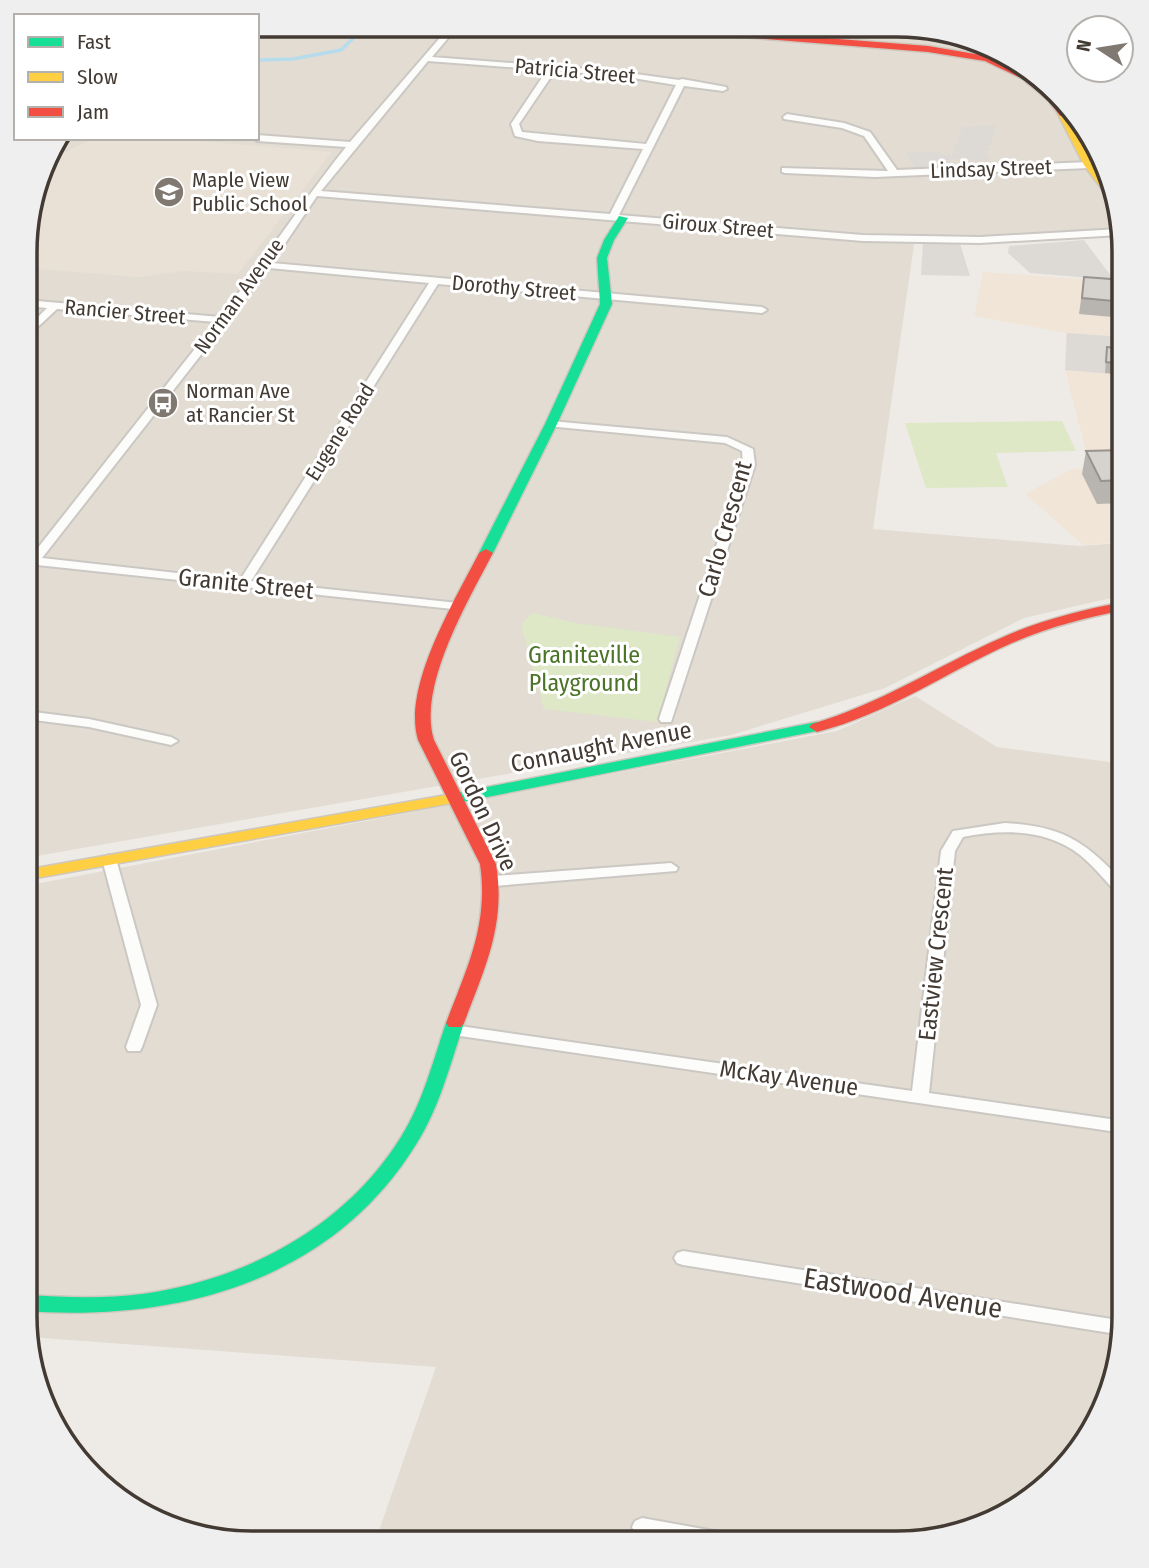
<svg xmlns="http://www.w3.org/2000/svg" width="1149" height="1568" viewBox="0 0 1149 1568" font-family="'Fira Sans Condensed',sans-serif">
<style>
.residential{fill:#e2dcd3}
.commercial{fill:#f1e5d8}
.education{fill:#e9e1d5}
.green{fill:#dee8c6}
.parking{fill:#dddad6}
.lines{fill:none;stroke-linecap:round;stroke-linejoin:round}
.stream{stroke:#b6dcec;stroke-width:3.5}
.street-casing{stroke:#cbc7c2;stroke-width:4}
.fast-casing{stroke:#cec7bd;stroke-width:3}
.slow-casing{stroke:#cec7bd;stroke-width:3}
.jam-casing{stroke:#cec7bd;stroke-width:3}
.street{fill:#fcfcfb;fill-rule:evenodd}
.fast{fill:#16e098;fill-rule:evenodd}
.slow{fill:#ffcf43;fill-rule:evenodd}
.jam{fill:#f24e42;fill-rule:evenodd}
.wall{fill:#b8b5b0}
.building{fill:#d6d2cd;stroke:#969390;stroke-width:2}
.labels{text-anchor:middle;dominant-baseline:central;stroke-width:6;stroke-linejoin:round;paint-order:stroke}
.far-street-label{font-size:21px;fill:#433b33;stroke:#fff}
.far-poi-label{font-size:21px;fill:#433b33;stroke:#fff;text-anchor:start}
.street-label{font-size:24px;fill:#433b33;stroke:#fff}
.park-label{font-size:24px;fill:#4c7428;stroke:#fff}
.near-street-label{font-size:28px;fill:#433b33;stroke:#fff}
.rim{fill:none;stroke:#433b33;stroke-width:3.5}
</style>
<rect width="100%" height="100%" fill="#eeebe6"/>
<path class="residential" d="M257,25L872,26L1007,60L1035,71L1101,151L1119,230L915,238L873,529L1079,546L1124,543V595L1024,618L885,688L731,735L25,858L27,222L55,138H257Z
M915,696L997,747L1124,764V1331L1086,1443L998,1520L898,1543L375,1542L436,1367L29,1337L25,1317V886L837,731Z"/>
<path class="commercial" d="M983,272L1124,282V542L1083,545L1025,494L1070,470L1090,467L1065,370L1066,333L974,316Z"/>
<path class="education" d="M93,138H165L332,152L238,274L184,271L138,277L26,268L27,222L47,162Z"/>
<path class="green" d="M750,26H910L920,30L859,34L751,28Z
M1062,421L1076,451L996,453L1008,487L926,488L905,423Z
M533,613L575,623L680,637L657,722L544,709L521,624Z"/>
<path class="parking" d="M996,125L991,145L988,146L991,150L985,151L990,157L988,161L951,159L962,127Z
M940,151V154L951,155L948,167L915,168L906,153Z
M923,240H959L970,276L921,275Z
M1084,240L1114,280L1030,273L1008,253L1009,246Z
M1067,333L1124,337V375L1065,370Z"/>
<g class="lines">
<path class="stream" d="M770,33C827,18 921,34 978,47
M257,60L293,59L341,50L367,25"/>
<g class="street-casing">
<path id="street" d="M309,25H318L304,34H298V30Z
M451,25H459L432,57L614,71L679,80L682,79L726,87L727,89L723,91L684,86L619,215L863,235L980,237L1119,229L1121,235L980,243L863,241L317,196L272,263L762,307L767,310L762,313L438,284L251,581L458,603L464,607L462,610L37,565L30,574L26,575V563L216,322L57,309L26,338V329L47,308L26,306V300L220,317C264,261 302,202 346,147L257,141L253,138H257V135L350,142ZM428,61L547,70L511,124L515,136L538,141L643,149L610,214L321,191ZM555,71L614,75L676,85L646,144L522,132L519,124ZM269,268L429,283L240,580L42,558Z
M787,114L844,123L870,132L897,170L1089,162L1093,165L1089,168L875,177L785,173L782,172V168L888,171L864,136L842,128L784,119L783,117Z
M551,421L727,437L753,449L755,465L671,722H661L659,719L743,465L742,451L725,443L547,426V422Z
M26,711L89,719L171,737L178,741L171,745L89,727L26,719Z
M1005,823C1063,826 1086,842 1124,883V897L1119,895C1106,882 1095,867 1080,855C1047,829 1003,829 963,837L955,851L929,1093L1124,1121V1133L453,1035L447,1034L445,1030L447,1026L453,1025L912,1091L941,851L953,831Z
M109,855L116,859L157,1005L142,1047L140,1051H128L126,1047L141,1005L102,859Z
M671,863L678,868L676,871L494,886L487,881L494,876Z
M683,1251L1124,1321L1123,1335L683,1265L677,1263L674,1258L677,1253Z
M642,1518L731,1534L738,1537L741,1543C706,1543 669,1545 635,1533L632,1527L635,1521Z"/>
</g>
<g class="fast-casing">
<path id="fast" d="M619,216L628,218L614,240L607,258L612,304L557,424L493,553L486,557L481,556L479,553L545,424L600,304L597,258L604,240Z
M817,722L825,727L822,730L452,804L444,799L452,794Z
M455,1017L461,1019L464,1023C450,1065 439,1109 415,1146C330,1282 176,1322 25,1311V1295C64,1297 103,1299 142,1294C246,1280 345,1227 401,1137C423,1102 433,1061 446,1023L449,1019Z"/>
</g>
<g class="slow-casing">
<path id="slow" d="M1060,112L1068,114L1094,164L1109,184L1112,197L1107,196L1084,165L1058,114Z
M452,794L458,796L460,799L458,802L25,880V870Z"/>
</g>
<g class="jam-casing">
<path id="jam" d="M638,26H671L928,46L987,56L1029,75L1054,96L1068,114L1060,116L1048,100L1023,79L985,61L928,52L642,29Z
M486,549L493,553C468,601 417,687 434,740L496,864C506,924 485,968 464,1023L461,1027H449L446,1023C467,968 489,924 480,864L418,740C402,687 455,600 479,553Z
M1124,602V610C1085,618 1048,627 1012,643C946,672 888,714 817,732L809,727L812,724C880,704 937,666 1001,638C1041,620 1081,610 1124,602Z"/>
</g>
<use href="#street" class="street"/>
<use href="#fast" class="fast"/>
<use href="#slow" class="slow"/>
<use href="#jam" class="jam"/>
</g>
<path class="wall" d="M1084,277L1124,280V318L1079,314Z
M1107,347L1124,349V375L1105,373Z
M1124,450V503L1097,504L1082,474L1086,451Z"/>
<path class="building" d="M1084,277L1124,280V302L1082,298Z
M1107,347L1124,349V364L1106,362Z
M1124,450V480L1101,481L1086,451Z"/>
<defs>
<g id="school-disc" transform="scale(1.575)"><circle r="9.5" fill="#7f7972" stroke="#fff"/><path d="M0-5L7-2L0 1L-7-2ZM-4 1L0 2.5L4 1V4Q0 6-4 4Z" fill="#fff"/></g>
<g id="bus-disc" transform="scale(1.575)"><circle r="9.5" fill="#7f7972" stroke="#fff"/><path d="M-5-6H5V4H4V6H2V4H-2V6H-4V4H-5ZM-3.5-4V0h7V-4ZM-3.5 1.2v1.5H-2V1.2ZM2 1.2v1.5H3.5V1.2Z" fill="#fff"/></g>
</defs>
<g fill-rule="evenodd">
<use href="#school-disc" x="169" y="192"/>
<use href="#bus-disc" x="163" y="403"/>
</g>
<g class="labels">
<g class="far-street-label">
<text transform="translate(575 71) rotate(5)">Patricia Street</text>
<text transform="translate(991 169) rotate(-2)">Lindsay Street</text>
<text transform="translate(718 226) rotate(5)">Giroux Street</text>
<text transform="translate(514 288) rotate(5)">Dorothy Street</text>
<text transform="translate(239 296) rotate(-54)">Norman Avenue</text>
<text transform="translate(125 312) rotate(5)">Rancier Street</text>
<text transform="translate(340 432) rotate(-58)">Eugene Road</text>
</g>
<g class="far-poi-label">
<text x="192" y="180">Maple View<tspan x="192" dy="24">Public School</tspan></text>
<text x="186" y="391">Norman Ave<tspan x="186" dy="24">at Rancier St</tspan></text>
</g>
<g class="street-label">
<text transform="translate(725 529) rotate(-74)">Carlo Crescent</text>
<text transform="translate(246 584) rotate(6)">Granite Street</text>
<text transform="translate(601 747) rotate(-11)">Connaught Avenue</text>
<text transform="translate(483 811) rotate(65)">Gordon Drive</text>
<text transform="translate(936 954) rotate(-84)">Eastview Crescent</text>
<text transform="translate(789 1078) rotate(8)">McKay Avenue</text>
</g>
<g class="park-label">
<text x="584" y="655">Graniteville<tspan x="584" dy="28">Playground</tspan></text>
</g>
<g class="near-street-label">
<text transform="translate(903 1293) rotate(9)">Eastwood Avenue</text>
</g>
</g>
<path d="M0 0H1149V1568H0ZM252 37H897A215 215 0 0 1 1112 252V1316A215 215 0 0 1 897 1531H252A215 215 0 0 1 37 1316V252A215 215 0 0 1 252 37Z" fill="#f0efef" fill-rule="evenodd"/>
<path class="rim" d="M252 37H897A215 215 0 0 1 1112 252V1316A215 215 0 0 1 897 1531H252A215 215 0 0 1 37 1316V252A215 215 0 0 1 252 37Z"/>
<rect x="14" y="14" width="245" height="126" fill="#ffffff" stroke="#b4b1ad" stroke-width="2"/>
<rect x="28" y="37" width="35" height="10" fill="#16e098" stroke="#b4b1ad" stroke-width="2"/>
<text x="77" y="49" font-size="21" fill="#433b33">Fast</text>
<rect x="28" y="72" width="35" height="10" fill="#ffcf43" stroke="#b4b1ad" stroke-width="2"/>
<text x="77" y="84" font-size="21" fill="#433b33">Slow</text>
<rect x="28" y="107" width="35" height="10" fill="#f24e42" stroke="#b4b1ad" stroke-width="2"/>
<text x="77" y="119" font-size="21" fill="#433b33">Jam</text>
<g transform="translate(1100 49) rotate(282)"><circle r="33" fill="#ffffff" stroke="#b4b1ad" stroke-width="2"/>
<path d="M0-5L12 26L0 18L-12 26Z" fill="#7f7972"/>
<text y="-10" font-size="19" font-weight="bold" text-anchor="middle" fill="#433b33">N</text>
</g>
</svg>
